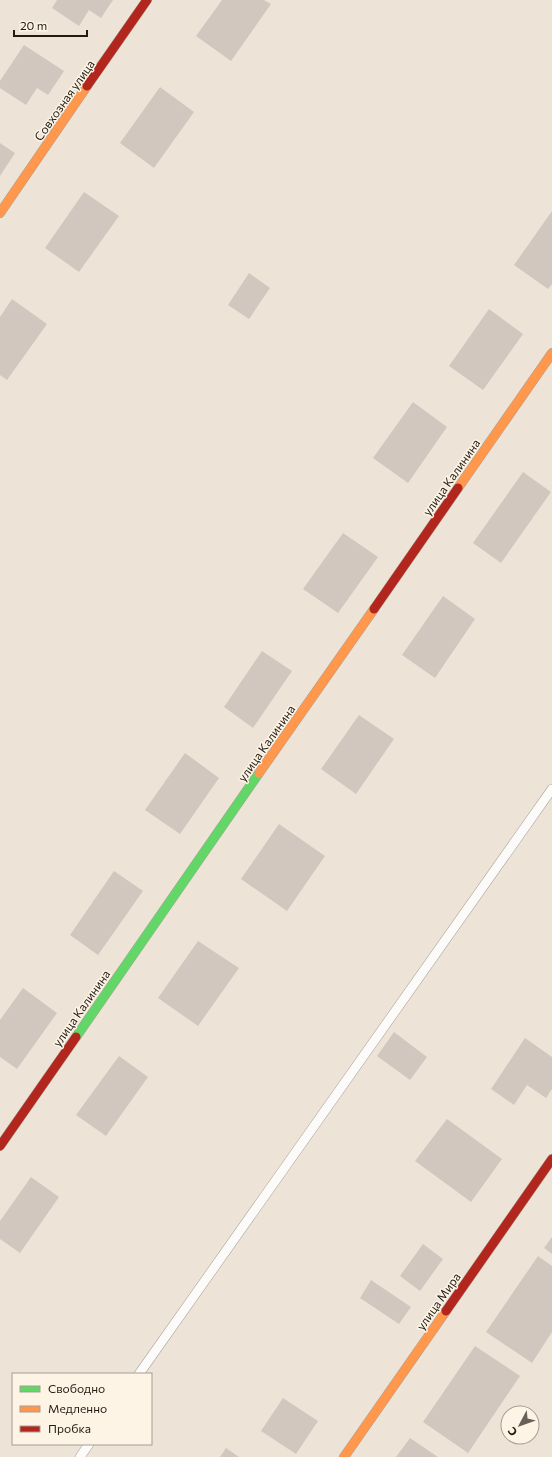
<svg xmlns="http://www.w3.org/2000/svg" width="552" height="1457" viewBox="0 0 552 1457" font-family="Commissioner,sans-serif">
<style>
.building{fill:#d2c7bf}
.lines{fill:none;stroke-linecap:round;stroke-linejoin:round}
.lane-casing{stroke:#a8a197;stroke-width:10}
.fast-casing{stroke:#a8a197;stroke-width:10}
.slow-casing{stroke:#a8a197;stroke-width:10}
.jam-casing{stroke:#a8a197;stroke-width:10}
.lane{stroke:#fcfbf9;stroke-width:9}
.fast{stroke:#63d668;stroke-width:9}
.slow{stroke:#ff974d;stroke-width:9}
.jam{stroke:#b3261e;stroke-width:9}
.labels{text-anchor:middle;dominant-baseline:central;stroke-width:3;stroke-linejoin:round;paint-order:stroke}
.street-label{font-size:12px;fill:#211b13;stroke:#fdf4e6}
</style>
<rect width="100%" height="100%" fill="#ede4d7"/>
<path class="building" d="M57,0H113L101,18L89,10L79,26L52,8Z
M222,0H264L271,4L231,61L196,36Z
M24,45L64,71L48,95L37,88L26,105L0,88V81Z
M160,87L194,112L154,168L120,143Z
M0,143L15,153L0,176Z
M84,192L119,216L79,272L45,248Z
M552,211V284L548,289L514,265Z
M249,273L270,288L249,319L228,305Z
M12,299L47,324L7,380L0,375V317Z
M489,309L523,334L483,390L449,366Z
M413,402L447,427L408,483L373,458Z
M523,472L551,492L501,563L473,543Z
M343,533L378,557L338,613L303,589Z
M443,596L475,619L435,678L402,655Z
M262,651L292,671L253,728L224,707Z
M359,715L394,739L356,794L321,769Z
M185,753L219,778L180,834L145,810Z
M279,824L325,856L287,911L241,879Z
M114,871L143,891L98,955L70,935Z
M198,941L239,968L198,1026L158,998Z
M23,988L57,1013L17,1069L0,1057V1020Z
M394,1032L427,1057L410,1080L377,1056Z
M525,1038L552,1057V1089L546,1098L527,1085L514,1105L491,1089Z
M119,1056L148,1077L106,1136L76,1115Z
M447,1119L502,1159L471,1202L415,1161Z
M31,1177L59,1197L20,1253L0,1239V1221Z
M552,1237V1254L544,1248Z
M423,1244L443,1259L420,1291L400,1276Z
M538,1256L552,1266V1332L532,1363L486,1332Z
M371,1280L411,1307L399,1324L360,1298Z
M475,1346L520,1376L468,1453L423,1422Z
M283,1398L318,1421L296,1454L261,1431Z
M410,1438L438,1457H396Z
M226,1448L239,1457H220Z"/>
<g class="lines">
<g class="lane-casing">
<path id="lane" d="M139,1374L552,789
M80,1457L89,1444"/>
</g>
<g class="fast-casing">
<path id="fast" d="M76,1037L259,773"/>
</g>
<g class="slow-casing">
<path id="slow" d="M0,213L87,86
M458,488L552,353
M259,773L374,609
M344,1457L446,1311"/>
</g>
<g class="jam-casing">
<path id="jam" d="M87,86L147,0
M374,609L458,488
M0,1146L76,1037
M446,1311L552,1159"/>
</g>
<use href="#lane" class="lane"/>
<use href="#fast" class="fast"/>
<use href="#slow" class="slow"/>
<use href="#jam" class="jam"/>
</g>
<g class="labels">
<g class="street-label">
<text transform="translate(64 100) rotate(-55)">Совхозная улица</text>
<text transform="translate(451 477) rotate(-55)">улица Калинина</text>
<text transform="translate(266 743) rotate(-55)">улица Калинина</text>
<text transform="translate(81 1008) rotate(-55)">улица Калинина</text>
<text transform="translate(438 1301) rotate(-55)">улица Мира</text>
</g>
</g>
<rect x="12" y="1373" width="140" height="72" fill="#fdf4e6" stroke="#a59d92"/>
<rect x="20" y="1386" width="20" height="6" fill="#63d668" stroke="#a59d92"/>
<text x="48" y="1393" font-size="12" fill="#211b13">Свободно</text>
<rect x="20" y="1406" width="20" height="6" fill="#ff974d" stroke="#a59d92"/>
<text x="48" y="1413" font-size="12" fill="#211b13">Медленно</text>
<rect x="20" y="1426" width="20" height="6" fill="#b3261e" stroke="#a59d92"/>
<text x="48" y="1433" font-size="12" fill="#211b13">Пробка</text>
<g transform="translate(520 1425) rotate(229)"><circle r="19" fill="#fdf4e6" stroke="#a59d92"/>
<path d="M0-3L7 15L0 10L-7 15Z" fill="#686158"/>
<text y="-6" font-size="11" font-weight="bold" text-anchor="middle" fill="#211b13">С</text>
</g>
<path d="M14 30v6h73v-6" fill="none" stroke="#211b13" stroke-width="2"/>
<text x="20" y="30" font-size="12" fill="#211b13" stroke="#fdf4e6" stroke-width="3" paint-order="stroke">20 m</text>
</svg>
